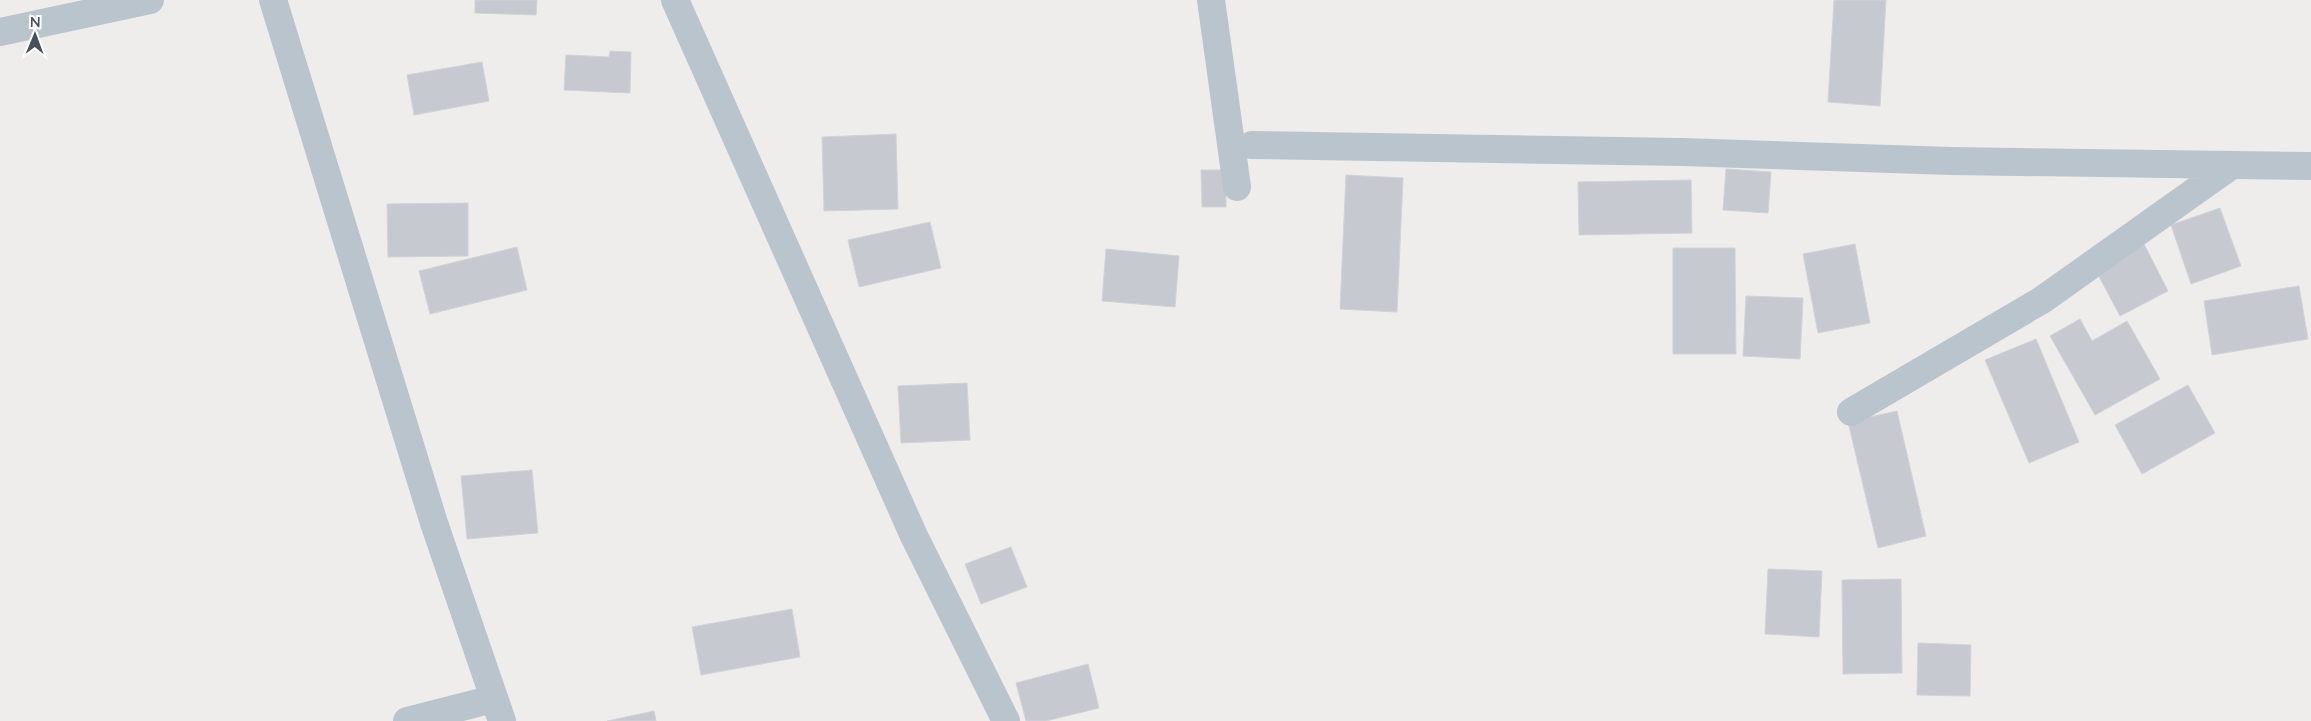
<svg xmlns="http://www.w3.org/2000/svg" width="2311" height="721" viewBox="0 0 2311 721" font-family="Lato,sans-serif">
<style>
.building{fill:#c6c9cf;stroke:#d0d3d8}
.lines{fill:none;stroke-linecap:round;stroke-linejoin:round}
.minor{stroke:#bac4cc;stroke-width:28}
</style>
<rect width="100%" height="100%" fill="#efecec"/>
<path class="building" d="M475,0H537L536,15L475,13Z
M1834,0H1886L1880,106L1828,102Z
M610,51L631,52L630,93L564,90L566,55L609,57Z
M482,62L489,101L414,115L407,75Z
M896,134L898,209L824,211L822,137Z
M1726,169L1771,172L1768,213L1723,210Z
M1201,170H1226V207H1202Z
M1346,175L1403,178L1397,312L1340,309Z
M1691,180L1692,233L1579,235L1578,182Z
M468,203V256L388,257L387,204Z
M2220,208L2241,266L2191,284L2171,225Z
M930,222L941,268L859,287L848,240Z
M2143,242L2168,291L2120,316L2094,267Z
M1855,244L1870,323L1818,333L1803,254Z
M517,247L527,290L430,314L419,271Z
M1673,248H1735L1736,354H1673Z
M1106,249L1179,256L1175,307L1102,301Z
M2299,286L2308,339L2212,355L2204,301Z
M1746,296L1803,298L1800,359L1743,356Z
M2080,319L2092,341L2127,321L2160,379L2095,415L2050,336Z
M2036,339L2079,442L2029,463L1985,360Z
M967,383L970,440L901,443L898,386Z
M2188,385L2215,433L2142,474L2115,425Z
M1897,411L1926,536L1878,548L1848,422Z
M532,470L538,533L467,539L461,476Z
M1011,547L1027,587L981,604L965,564Z
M1768,569L1822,571L1819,637L1765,634Z
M1901,579L1902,673L1843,674L1842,580Z
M792,609L800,657L701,675L692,627Z
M1918,643L1971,645L1970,696L1917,695Z
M1088,664L1099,708L1046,721H1026L1016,683Z
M654,711L656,721H607Z"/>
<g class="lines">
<path class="minor" d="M273,0L434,523L502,721
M675,0L914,536L1006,721
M1211,0L1237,187
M0,32L150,0
M1252,145L1682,152L1951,161L2311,166
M1851,412L2042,300L2232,165
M407,721L493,699"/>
</g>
<g transform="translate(35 35) rotate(1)" stroke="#ffffff" stroke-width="4" paint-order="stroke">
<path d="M0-4L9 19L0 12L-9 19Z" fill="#45505a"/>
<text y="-8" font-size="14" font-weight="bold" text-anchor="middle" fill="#45505a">N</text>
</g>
</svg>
